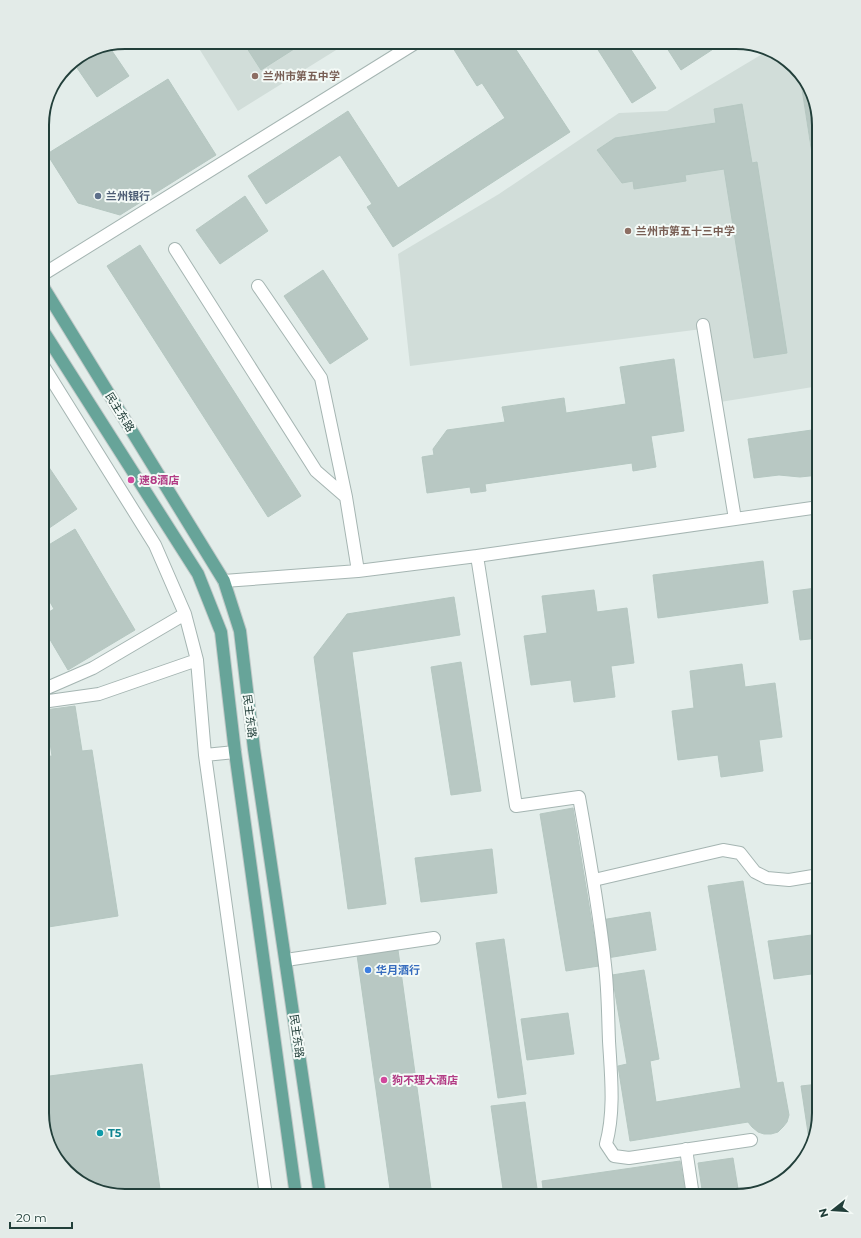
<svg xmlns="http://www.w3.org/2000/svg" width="861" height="1238" viewBox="0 0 861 1238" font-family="Montserrat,'Noto Sans SC',sans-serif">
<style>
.built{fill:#d1ddd9}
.building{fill:#b8c8c3;stroke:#b5c7c1}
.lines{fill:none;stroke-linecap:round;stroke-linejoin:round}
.minor-casing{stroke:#a5b5b2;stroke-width:14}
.major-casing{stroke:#c1c9c8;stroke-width:14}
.minor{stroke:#fff;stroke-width:12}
.major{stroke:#67a499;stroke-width:12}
.education-dot{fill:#8d6e63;stroke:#f4faf7;stroke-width:1.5}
.service-dot{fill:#5c6f8a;stroke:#f4faf7;stroke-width:1.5}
.hotel-dot{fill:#d1479c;stroke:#f4faf7;stroke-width:1.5}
.shop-dot{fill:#3f7fe0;stroke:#f4faf7;stroke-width:1.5}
.culture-dot{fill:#0f9aa8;stroke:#f4faf7;stroke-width:1.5}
.labels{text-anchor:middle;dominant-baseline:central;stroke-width:4;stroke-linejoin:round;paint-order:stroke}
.education-label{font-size:11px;font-weight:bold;fill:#785e54;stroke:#f4faf7;text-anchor:start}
.service-label{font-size:11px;font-weight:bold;fill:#4e5e75;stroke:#f4faf7;text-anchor:start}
.street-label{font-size:11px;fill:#223f3a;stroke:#f4faf7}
.hotel-label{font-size:11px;font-weight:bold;fill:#b23c85;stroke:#f4faf7;text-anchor:start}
.shop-label{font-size:11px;font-weight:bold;fill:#366cbe;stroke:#f4faf7;text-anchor:start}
.culture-label{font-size:11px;font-weight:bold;fill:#0d838f;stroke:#f4faf7;text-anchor:start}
.rim{fill:none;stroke:#223f3a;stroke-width:2}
</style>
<rect width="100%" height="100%" fill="#e3edea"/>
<path class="built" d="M195,42H349L238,111Z
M769,52L782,56L800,76L819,207V386L720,402L702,329L410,366L398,254L499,194L619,113L667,111L764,53Z"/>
<path class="building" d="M243,42H305L261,70Z
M461,42H511L570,132L393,247L367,207L372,204L340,155L266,204L248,176L348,111L398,188L505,118L482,83L477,86L453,48Z
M593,42H626L656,88L632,103Z
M663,42H724L681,70Z
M108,45L129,76L97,97L73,62L94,48Z
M800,76L808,84L819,125V200Z
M168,79L216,155L120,215L78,203L47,154Z
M742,104L752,163L757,162L787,353L754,358L724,169L685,175L686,181L634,189L633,181L622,183L597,150L615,138L716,123L714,109Z
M42,124L47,131L42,134Z
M245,196L268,231L220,264L196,230Z
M140,245L301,496L268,517L107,266Z
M323,270L368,339L330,364L284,296Z
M674,359L684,431L651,436L656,467L633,471L632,463L485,484L486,491L471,493L470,487L427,493L422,457L434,455L433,449L447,430L505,422L502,407L564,398L566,413L626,404L620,367Z
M819,429V475L800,477L779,475L754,478L748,439Z
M42,457L77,509L42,533Z
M75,529L135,630L68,670L42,626V616L54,609L42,588V549Z
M819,550V638L800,640L793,591L816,588L812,551Z
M763,561L768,603L658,618L653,575Z
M594,590L597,612L627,608L634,663L611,666L615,697L574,702L571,680L531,685L524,636L547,633L542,596Z
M454,597L460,635L352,652L386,904L348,909L314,657L347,614Z
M461,662L481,791L451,795L431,667Z
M742,664L745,687L775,683L782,737L759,740L763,771L721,777L718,755L678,760L672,711L694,708L690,671Z
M75,706L82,751L92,750L118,916L42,928V757L52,756L45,710Z
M573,808L599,966L566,971L540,814Z
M492,849L497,893L421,902L415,858Z
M743,881L777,1083L783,1082L789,1115L787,1122L783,1127L778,1132L771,1134H764L758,1132L752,1127L748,1122L630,1141L618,1066L627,1064L612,975L644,970L659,1059L650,1061L656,1102L741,1088L708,886Z
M650,912L656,950L607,958L601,920Z
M819,934V973L774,979L768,941Z
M504,939L526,1094L498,1098L476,943Z
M398,950L432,1196H391L357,955Z
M568,1013L574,1054L527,1060L521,1019Z
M142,1064L161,1196H120L83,1185L53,1154L42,1113V1077Z
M819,1084V1113L810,1146L801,1086Z
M525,1102L538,1196H504L491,1106Z
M733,1158L739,1195L703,1196L698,1163Z
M680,1161L686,1196H544L542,1181Z"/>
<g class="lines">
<g class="minor-casing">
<path id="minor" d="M175,249L316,471L346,497
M42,275L417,42
M258,286L321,378L346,497L358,571
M703,325L735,519
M42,364L155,545L185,614L197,660L205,755L266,1196
M477,556L516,806L579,797C589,853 599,909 605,965C608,990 608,1016 609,1041C611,1075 615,1111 606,1144L614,1156L629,1158L751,1140
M224,581L358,571L477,556L819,507
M42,681L47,688L93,668L185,614
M42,702L99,694L197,660
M205,755L235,752
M594,880L723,850L740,853L755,872L767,878L789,880L819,875
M286,960L434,938
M686,1149L693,1196"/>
</g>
<g class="major-casing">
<path id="major" d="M42,285L224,581L240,631L254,749L320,1196
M42,329L198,574L221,632L235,752L296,1196"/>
</g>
<use href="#minor" class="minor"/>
<use href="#major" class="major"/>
</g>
<g class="education-dot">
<circle cx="255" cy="76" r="4"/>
<circle cx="628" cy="231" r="4"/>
</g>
<circle class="service-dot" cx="98" cy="196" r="4"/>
<g class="hotel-dot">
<circle cx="131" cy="480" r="4"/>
<circle cx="384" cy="1080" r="4"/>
</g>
<circle class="shop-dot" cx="368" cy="970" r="4"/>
<circle class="culture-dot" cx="100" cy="1133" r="4"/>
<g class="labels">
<g class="education-label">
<text x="263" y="76">兰州市第五中学</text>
<text x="636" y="231">兰州市第五十三中学</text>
</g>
<g class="service-label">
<text x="106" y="196">兰州银行</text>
</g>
<g class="street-label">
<text transform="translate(120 412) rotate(58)">民主东路</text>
<text transform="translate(250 716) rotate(83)">民主东路</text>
<text transform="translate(297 1036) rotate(82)">民主东路</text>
</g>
<g class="hotel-label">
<text x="139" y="480">速8酒店</text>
<text x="392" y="1080">狗不理大酒店</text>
</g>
<g class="shop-label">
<text x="376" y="970">华月酒行</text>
</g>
<g class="culture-label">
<text x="108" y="1133">T5</text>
</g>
</g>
<path d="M0 0H861V1238H0ZM125 49H736A76 76 0 0 1 812 125V1113A76 76 0 0 1 736 1189H125A76 76 0 0 1 49 1113V125A76 76 0 0 1 125 49Z" fill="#e3ebe8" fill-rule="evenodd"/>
<path class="rim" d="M125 49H736A76 76 0 0 1 812 125V1113A76 76 0 0 1 736 1189H125A76 76 0 0 1 49 1113V125A76 76 0 0 1 125 49Z"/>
<g transform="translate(833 1210) rotate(253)" stroke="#f4faf7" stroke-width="3" paint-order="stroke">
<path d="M0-3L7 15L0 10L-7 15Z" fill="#223f3a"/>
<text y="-6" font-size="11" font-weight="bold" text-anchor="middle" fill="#223f3a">N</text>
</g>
<path d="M10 1222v6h62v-6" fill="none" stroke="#223f3a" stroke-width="2"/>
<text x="16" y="1222" font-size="12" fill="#223f3a" stroke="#f4faf7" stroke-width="3" paint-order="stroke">20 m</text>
</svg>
